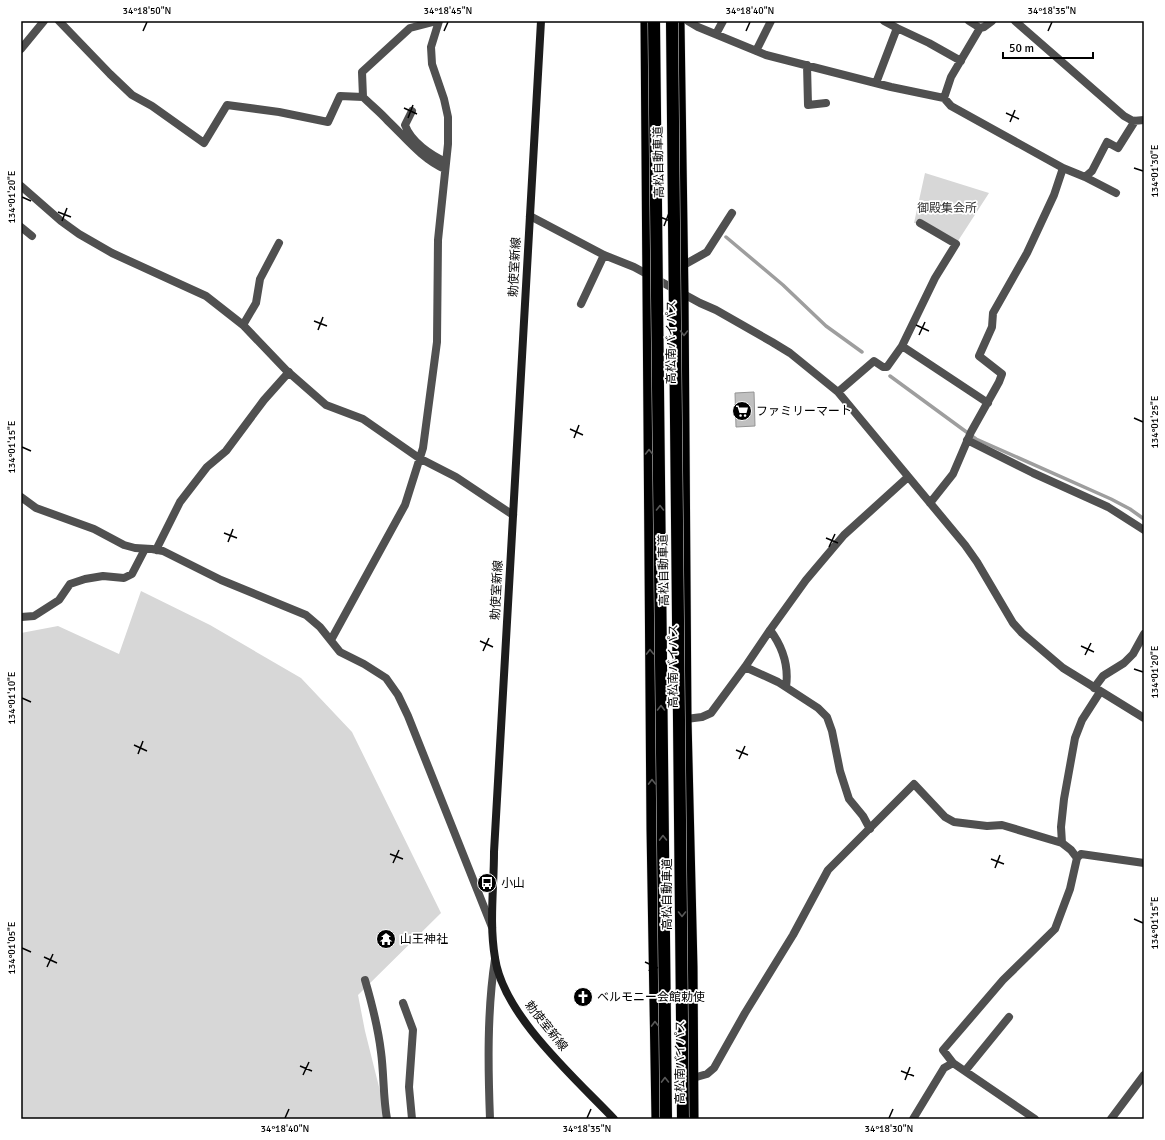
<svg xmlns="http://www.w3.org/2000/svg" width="1165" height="1140" viewBox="0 0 1165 1140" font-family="Signika,'Noto Sans JP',sans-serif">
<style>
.green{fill:#d7d7d7}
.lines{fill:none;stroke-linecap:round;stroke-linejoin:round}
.stream{stroke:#9e9e9e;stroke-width:3.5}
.building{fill:#c0c0c0;stroke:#949494}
.trunk-casing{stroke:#dbdbdb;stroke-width:12}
.minor{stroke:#505050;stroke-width:8}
.secondary{stroke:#1d1d1d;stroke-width:8}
.trunk{stroke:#000;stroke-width:11}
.motorway-bridge-casing{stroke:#dbdbdb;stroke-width:13;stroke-linecap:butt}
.motorway-bridge{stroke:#000;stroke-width:12}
.oneway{stroke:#595959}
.ticks{fill:none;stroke:#000;stroke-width:1.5}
.labels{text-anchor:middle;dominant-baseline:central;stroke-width:3.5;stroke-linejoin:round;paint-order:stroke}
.street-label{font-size:12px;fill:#000;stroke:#fff}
.park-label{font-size:12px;fill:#2e2e2e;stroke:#fff}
.poi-label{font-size:12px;fill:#000;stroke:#fff;text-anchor:start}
.neatline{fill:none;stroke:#000;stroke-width:1.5}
.ticks-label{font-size:10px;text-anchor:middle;fill:#000}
</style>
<rect width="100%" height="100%" fill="#fff"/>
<path class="green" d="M925,173L989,193L956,244L920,223H914Z
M141,591L210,625L301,678L352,732L441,913L358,995L365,1031L387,1119H21V633L58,626L119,654Z"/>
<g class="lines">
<path class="stream" d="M726,237L783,285L826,326L862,352
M890,376L976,439L1111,499L1130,509L1144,519"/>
</g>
<path class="building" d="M754,392L755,426L736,427L735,393Z"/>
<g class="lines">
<g class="trunk-casing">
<path id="trunk" d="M646,21L652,829L657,1119
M679,21L683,294L686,719L692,967L693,1119"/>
</g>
<path class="minor" d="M59,21L110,74L132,95L152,106L204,143L227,105L279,112L328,122L340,96L363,97L362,72L410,28L437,21
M688,21L698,27L766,55L891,87L944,98L951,77L980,28
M969,21L980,28L984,27L992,21
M1015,21L1124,116L1133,121L1144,120
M897,28L929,43L961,61
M716,34L723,21
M21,49L44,21
M756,51L771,21
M807,65L808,105L826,103
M876,83L897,28L884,21
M363,97C371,105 380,112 388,121C406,138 422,159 445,169
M412,111L405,125C411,142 431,155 446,162
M1063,168L1085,177L1092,171L1107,142L1118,148L1135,121
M1085,177L1116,193
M21,186L61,221L79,234L112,253L206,296L243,325L286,370L326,405L363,419L419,458L456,477L513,515
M530,216L604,255L634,267L700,303L716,310L772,342L790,353L838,392L965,545L977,562L1013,623L1022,633L1063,668L1144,718
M21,227L32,236
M682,266L707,252L732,213
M581,304L604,255
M243,325L256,303L260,279L279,243
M902,346L935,278L956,244L920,223
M838,392L874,361L883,367H887L902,346L988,403
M967,440L1033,473L1108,507L1144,530
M21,497L36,508L94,529L124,545L135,548L152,549L163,551L221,580L306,615L320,627L340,652L364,664L386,678L398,695L408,716L492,927
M930,503L953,474L971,432L999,382L1002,374L979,356L992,327L993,313L1027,253L1054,195L1063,168L951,106L944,98
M156,550L180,502L207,467L226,451L264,400L289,372
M21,617L34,616L59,600L70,584L85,579L103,576L124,578L132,574L145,549
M770,630C782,646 789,666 786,687
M331,640L405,505L423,448L437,342L438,240L448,144V117L444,99L432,64L431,47L439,21
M745,667L778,682L818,708L827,717L832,731L840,771L849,799L863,816L870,829
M1094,688L1103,676L1124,663L1133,654L1144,634
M686,719L702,717L711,713L745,667L770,630L806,580L844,535L908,477
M1077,858L1071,850L1062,843L1061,827L1064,799L1075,738L1082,720L1100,692
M365,980C372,1004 378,1027 381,1052C384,1074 383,1097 387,1119
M403,1003L413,1030L409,1087L412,1119
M953,1063L943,1050L1003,980L1055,929L1070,889L1077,858L1081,854L1144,863
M965,1071L1009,1017
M693,1078L707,1074L714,1068L745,1013L793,935L828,870L914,784L945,817L954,822L987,826L1002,825L1062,843
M490,1119C488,1067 487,1011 495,959
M913,1119L944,1068L953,1063L1035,1119
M1111,1119L1144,1075"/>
<path class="secondary" d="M541,21L494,852C494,887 489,923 495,958C503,1015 575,1078 614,1119"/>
<use href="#trunk" class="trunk"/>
<g class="motorway-bridge-casing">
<path id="motorway-bridge" d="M654,21L666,1119
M672,21L683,1119"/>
</g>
<use href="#motorway-bridge" class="motorway-bridge"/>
</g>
<defs><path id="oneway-chevron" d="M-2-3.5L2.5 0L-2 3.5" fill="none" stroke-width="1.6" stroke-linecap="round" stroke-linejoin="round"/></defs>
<g class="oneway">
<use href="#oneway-chevron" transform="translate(684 333) rotate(90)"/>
<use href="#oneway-chevron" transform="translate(649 452) rotate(-90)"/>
<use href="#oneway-chevron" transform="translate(660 508) rotate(-90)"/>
<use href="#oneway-chevron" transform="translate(650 652) rotate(-91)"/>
<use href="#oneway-chevron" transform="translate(661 708) rotate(-90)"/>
<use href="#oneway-chevron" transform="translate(652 782) rotate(-91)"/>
<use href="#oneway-chevron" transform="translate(663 838) rotate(-91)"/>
<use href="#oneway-chevron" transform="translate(682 914) rotate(90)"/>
<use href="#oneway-chevron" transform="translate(655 1024) rotate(-91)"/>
<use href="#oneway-chevron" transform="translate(665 1080) rotate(-91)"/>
</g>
<path class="ticks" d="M143,31L147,22M444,31L448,22M746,31L750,22M1048,31L1052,22M404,108L417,114M1006,113L1019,119M408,118L413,105M1010,122L1015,110M1134,168L1143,171M22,197L31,201M58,212L71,217M660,217L673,222M62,221L67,208M664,226L669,213M314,321L327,326M916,325L929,331M318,330L323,317M919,335L925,322M1134,418L1143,422M570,429L583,435M574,438L579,425M22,447L31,451M224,533L237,538M826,538L838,543M228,542L233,529M829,547L835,534M480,641L493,647M1081,646L1094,652M483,651L489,638M1085,655L1091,643M1134,669L1143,672M22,698L31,702M134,745L147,751M736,750L748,755M138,754L143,741M739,759L745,746M390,854L403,859M991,859L1004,864M393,863L399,850M995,868L1000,855M1134,919L1143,923M22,948L31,952M44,957L57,963M645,962L658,968M47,967L53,954M649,971L655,959M300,1066L312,1071M901,1071L914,1076M303,1075L309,1062M905,1080L910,1067M285,1118L289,1109M587,1118L591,1109M889,1118L893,1109"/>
<defs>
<g id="supermarket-disc" transform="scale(1)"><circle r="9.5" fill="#000" stroke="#fff"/><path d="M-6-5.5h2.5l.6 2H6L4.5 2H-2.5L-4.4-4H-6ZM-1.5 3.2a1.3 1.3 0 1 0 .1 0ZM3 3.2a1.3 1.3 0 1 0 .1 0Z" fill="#fff"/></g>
<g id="bus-disc" transform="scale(1)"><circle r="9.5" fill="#000" stroke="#fff"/><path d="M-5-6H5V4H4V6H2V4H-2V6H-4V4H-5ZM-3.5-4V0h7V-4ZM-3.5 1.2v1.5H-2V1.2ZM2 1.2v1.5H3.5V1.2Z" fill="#fff"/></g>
<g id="temple-disc" transform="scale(1)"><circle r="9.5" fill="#000" stroke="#fff"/><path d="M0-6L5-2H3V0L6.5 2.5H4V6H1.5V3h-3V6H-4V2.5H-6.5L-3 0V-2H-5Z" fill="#fff"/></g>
<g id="church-disc" transform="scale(1)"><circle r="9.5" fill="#000" stroke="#fff"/><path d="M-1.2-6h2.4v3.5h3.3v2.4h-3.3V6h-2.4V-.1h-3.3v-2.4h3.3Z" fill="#fff"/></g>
</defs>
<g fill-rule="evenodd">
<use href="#supermarket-disc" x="742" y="411"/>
<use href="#bus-disc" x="487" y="883"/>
<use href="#temple-disc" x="386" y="939"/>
<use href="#church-disc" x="583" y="997"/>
</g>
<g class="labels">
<g class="street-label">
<text transform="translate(659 162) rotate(-91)">高松自動車道</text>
<text transform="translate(515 267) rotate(-87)">勅使室新線</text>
<text transform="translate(671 342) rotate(-90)">高松南バイパス</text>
<text transform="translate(664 570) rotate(-91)">高松自動車道</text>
<text transform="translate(497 590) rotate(-87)">勅使室新線</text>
<text transform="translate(673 666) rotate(-90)">高松南バイパス</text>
<text transform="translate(667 894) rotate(-90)">高松自動車道</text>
<text transform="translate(546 1026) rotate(51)">勅使室新線</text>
<text transform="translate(680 1062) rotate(-90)">高松南バイパス</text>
</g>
<g class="park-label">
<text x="947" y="208">御殿集会所</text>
</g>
<g class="poi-label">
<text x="756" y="411">ファミリーマート</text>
<text x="501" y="883">小山</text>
<text x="400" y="939">山王神社</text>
<text x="597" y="997">ベルモニー会館勅使</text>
</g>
</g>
<rect width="1165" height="1140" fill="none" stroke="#ffffff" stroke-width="44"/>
<path d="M1003 52v6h90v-6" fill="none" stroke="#000000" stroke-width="2"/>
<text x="1009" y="52" font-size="12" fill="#000000" stroke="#ffffff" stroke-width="3" paint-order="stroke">50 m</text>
<rect x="22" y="22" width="1121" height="1096" class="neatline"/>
<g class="ticks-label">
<text x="147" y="14">34°18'50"N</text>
<text x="448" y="14">34°18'45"N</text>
<text x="750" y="14">34°18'40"N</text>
<text x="1052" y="14">34°18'35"N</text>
<text transform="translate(1154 171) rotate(-90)" y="4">134°01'30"E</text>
<text transform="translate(11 197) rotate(-90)" y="4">134°01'20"E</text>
<text transform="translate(1154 422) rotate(-90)" y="4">134°01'25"E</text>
<text transform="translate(11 447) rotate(-90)" y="4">134°01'15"E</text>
<text transform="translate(1154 672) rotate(-90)" y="4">134°01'20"E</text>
<text transform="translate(11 698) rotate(-90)" y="4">134°01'10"E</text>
<text transform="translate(1154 923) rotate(-90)" y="4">134°01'15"E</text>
<text transform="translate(11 948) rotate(-90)" y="4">134°01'05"E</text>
<text x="285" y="1132">34°18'40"N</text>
<text x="587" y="1132">34°18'35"N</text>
<text x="889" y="1132">34°18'30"N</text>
</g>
</svg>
